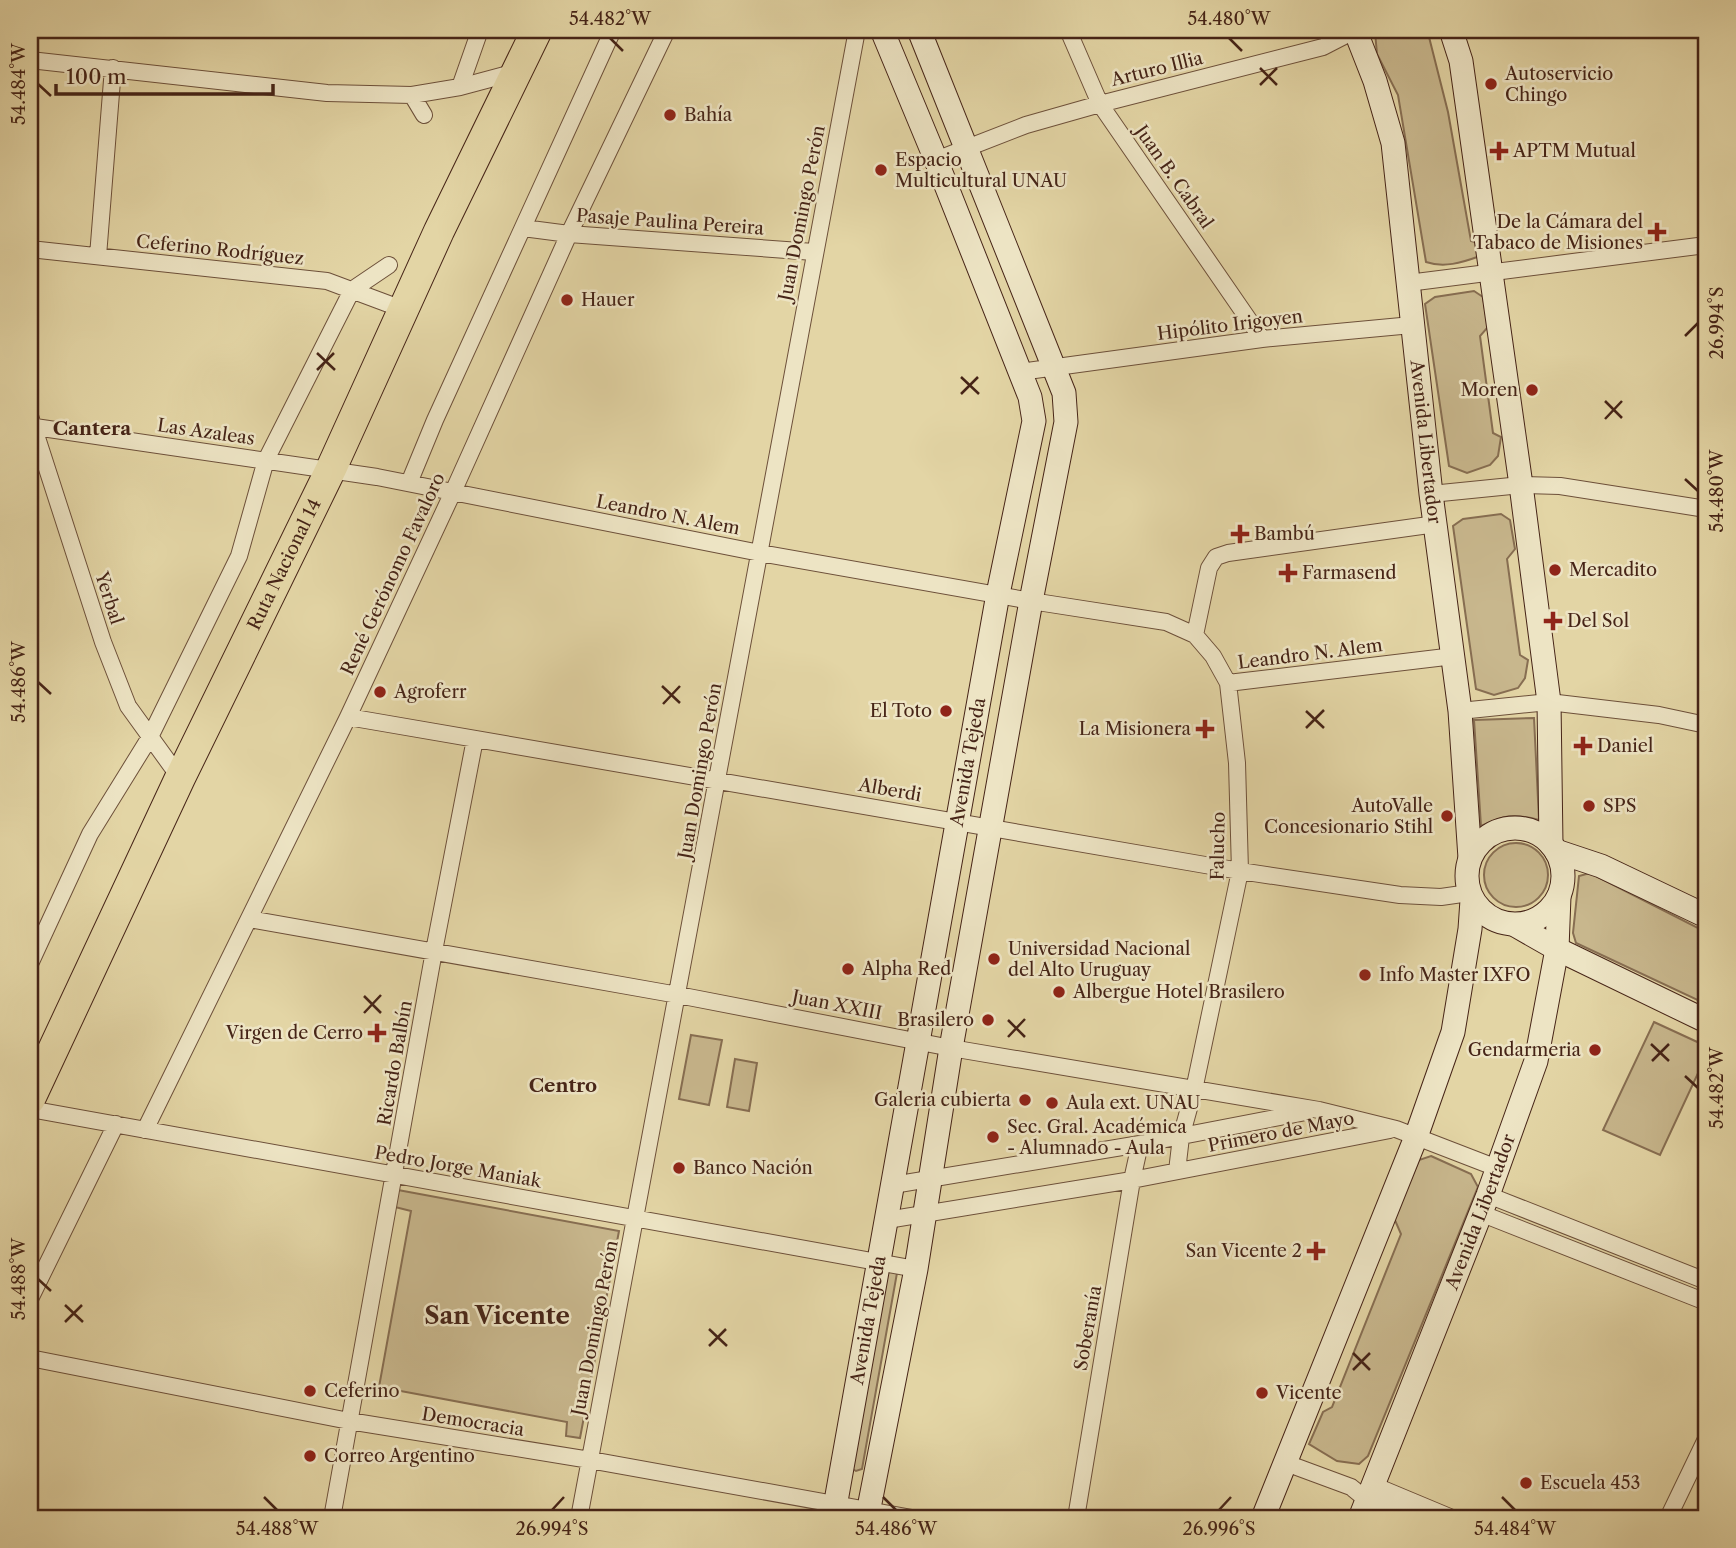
<svg xmlns="http://www.w3.org/2000/svg" width="1736" height="1548" viewBox="0 0 1736 1548" font-family="'Libre Caslon Text',serif">
<style>
.green{fill:#c8b78d;stroke:#876e52;stroke-width:2}
.lines{fill:none;stroke-linecap:round;stroke-linejoin:round}
.street-casing{stroke:#6d503a;stroke-width:18}
.secondary-casing{stroke:#462417;stroke-width:25}
.highway-casing{stroke:#462417;stroke-width:32}
.street{stroke:#ede4c4;stroke-width:16}
.secondary{stroke:#ede4c4;stroke-width:23}
.highway{stroke:#e3d5a5;stroke-width:30}
.ticks{fill:none;stroke:#462417;stroke-width:2.5}
.poi-dot{fill:#8f2418;stroke:#ede4c4;stroke-width:2.5}
.labels{text-anchor:middle;dominant-baseline:central;stroke-width:5;stroke-linejoin:round;paint-order:stroke}
.street-label{font-size:18px;fill:#462417;stroke:#ede4c4}
.poi-label{font-size:18px;fill:#462417;stroke:#ede4c4;text-anchor:start}
.neighbourhood-label{font-size:19px;font-weight:bold;fill:#462417;stroke:#ede4c4}
.district-label{font-size:24px;font-weight:bold;fill:#462417;stroke:#ede4c4}
.neatline{fill:none;stroke:#462417;stroke-width:2.5}
.ticks-label{font-size:18px;text-anchor:middle;fill:#462417}
</style>
<rect width="100%" height="100%" fill="#e3d5a5"/>
<filter id="stains"><feTurbulence type="fractalNoise" baseFrequency=".00286" numOctaves="4"/><feColorMatrix values="0 0 0 0 .2 0 0 0 0 .09 0 0 0 0 .02 0 0 0 .5 -.17"/></filter>
<radialGradient id="worn" r=".72"><stop offset=".6" stop-color="#630" stop-opacity="0"/><stop offset="1" stop-color="#630" stop-opacity=".3"/></radialGradient>
<path class="green" d="M1377,30H1429L1428,33L1448,112L1471,241L1478,243L1480,256C1461,263 1444,268 1426,262L1398,95L1377,54L1375,32Z
M1474,291L1483,297L1488,327L1480,336L1493,433L1501,437L1498,456L1490,465L1467,473L1449,466L1425,304L1435,297Z
M1501,514L1510,520L1515,549L1507,559L1520,655L1528,660L1525,678L1518,688L1494,695L1476,689L1453,526L1463,519Z
M1534,718L1539,820C1512,813 1506,815 1481,826L1474,720Z
M1484 875a32 32 0 1 1 64 0a32 32 0 1 1-64 0Z
M1590,873L1706,932V1004L1576,943L1573,933L1579,876Z
M1654,1022L1706,1046V1056L1660,1155L1603,1130Z
M691,1035L722,1040L709,1105L679,1099Z
M735,1059L757,1063L749,1111L727,1107Z
M1431,1156L1471,1174L1478,1187L1368,1456L1359,1464L1337,1461L1309,1444L1323,1412L1332,1407L1401,1234L1394,1218L1419,1160Z
M398,1190L619,1231L580,1438L566,1436L567,1422L379,1387L411,1211L395,1207Z
M891,1268L897,1273L862,1469L856,1471L851,1468L886,1273Z"/>
<g class="lines">
<g class="street-casing">
<path id="street" d="M1068,30L1100,104L1262,339
M30,60L327,93L412,95L460,87L516,72
M460,87L480,30
M412,95L424,115
M936,160L1026,125L1100,104L1323,47L1356,30
M523,228L569,234L814,252
M30,249L327,281L402,309
M98,256L113,68
M1408,283L1706,245
M1020,372L1262,339L1412,325
M30,416L103,642L128,706L180,778
M35,427L377,477L760,553L1031,601L1166,622L1195,635L1213,656L1228,683L1237,763L1240,871L1194,1090L1181,1137L1177,1171
M409,483L435,420L613,30
M1431,494L1521,485L1560,486L1706,509
M1195,635L1209,568L1216,557L1228,553L1436,524
M1228,683L1454,656
M1460,711L1549,702L1659,715L1706,725
M348,717L1240,871L1400,895L1441,897L1469,893
M249,919L678,995L951,1048L1319,1110L1396,1129L1497,1168
M30,964L90,834L150,737L239,556L266,460L352,290L389,265
M30,1109L916,1269
M145,1130L348,717L453,492L569,234L667,30
M893,1185L1140,1144L1306,1112
M1488,1195L1706,1281
M1480,1213L1706,1302
M887,1220L1132,1180L1390,1130
M30,1299L116,1124
M30,1358L349,1421L590,1460L912,1518
M1286,1463L1351,1487L1367,1500L1412,1518
M1373,1485L1452,1518
M332,1518L434,951L475,739
M579,1518L857,30
M1076,1518L1132,1180L1140,1144
M1668,1518L1706,1439"/>
</g>
<g class="secondary-casing">
<g id="secondary">
<path id="s1" d="M1355,30L1375,81L1393,143L1431,494L1460,711L1470,858"/>
<path d="M1451,30L1461,61L1521,485L1549,702L1551,844"/>
<circle cx="1515" cy="876" r="48"/>
<path d="M1556,851L1601,866L1706,916"/>
<path d="M1515,925L1557,949L1706,1021"/>
<path id="s2" d="M833,1518L998,594L1034,421L1030,397L936,160L882,30"/>
<path d="M867,1518L916,1269L951,1048L1031,601L1066,422L1064,393L919,30"/>
<path d="M1263,1518L1416,1137L1453,1032L1470,929L1472,900"/>
<path id="s3" d="M1360,1518L1488,1195L1536,1061L1557,949L1559,896"/>
</g>
</g>
<g class="highway-casing">
<g id="highway">
<path id="s4" d="M30,1099L180,778L331,469L439,231L537,30"/>
</g>
</g>
<use href="#street" class="street"/>
<use href="#secondary" class="secondary"/>
<use href="#highway" class="highway"/>
</g>
<path class="ticks" d="M610,38L623,51M1229,38L1242,51M1260,68L1277,85M38,84L51,96M1260,85L1277,68M1685,336L1698,323M317,353L335,370M317,370L334,353M961,377L979,394M961,394L978,377M1605,401L1622,418M1605,419L1622,401M1685,479L1698,491M38,682L51,694M662,686L680,703M663,704L680,686M1306,711L1324,728M1306,728L1324,710M364,996L381,1013M364,1013L381,995M1008,1020L1025,1037M1008,1037L1025,1019M1651,1044L1669,1061M1652,1061L1669,1044M1685,1076L1698,1088M38,1279L51,1291M65,1305L83,1322M65,1322L82,1305M709,1329L727,1346M709,1346L726,1329M1353,1353L1370,1370M1353,1370L1370,1353M264,1497L277,1510M883,1497L896,1510M1502,1497L1515,1510M552,1510L564,1497M1219,1510L1231,1497"/>
<g class="poi-dot">
<circle cx="1491" cy="84" r="7"/>
<circle cx="670" cy="115" r="7"/>
<path d="M1495.5 140.5h7v7h7v7h-7v7h-7v-7h-7v-7h7z"/>
<circle cx="881" cy="170" r="7"/>
<path d="M1653.5 221.5h7v7h7v7h-7v7h-7v-7h-7v-7h7z"/>
<circle cx="567" cy="300" r="7"/>
<circle cx="1532" cy="390" r="7"/>
<path d="M1236.5 523.5h7v7h7v7h-7v7h-7v-7h-7v-7h7z"/>
<circle cx="1555" cy="570" r="7"/>
<path d="M1284.5 562.5h7v7h7v7h-7v7h-7v-7h-7v-7h7z"/>
<path d="M1549.5 610.5h7v7h7v7h-7v7h-7v-7h-7v-7h7z"/>
<circle cx="380" cy="692" r="7"/>
<circle cx="946" cy="711" r="7"/>
<path d="M1201.5 718.5h7v7h7v7h-7v7h-7v-7h-7v-7h7z"/>
<path d="M1579.5 735.5h7v7h7v7h-7v7h-7v-7h-7v-7h7z"/>
<circle cx="1589" cy="806" r="7"/>
<circle cx="1447" cy="816" r="7"/>
<circle cx="994" cy="959" r="7"/>
<circle cx="848" cy="969" r="7"/>
<circle cx="1365" cy="975" r="7"/>
<circle cx="1059" cy="992" r="7"/>
<circle cx="988" cy="1020" r="7"/>
<path d="M373.5 1022.5h7v7h7v7h-7v7h-7v-7h-7v-7h7z"/>
<circle cx="1595" cy="1050" r="7"/>
<circle cx="1025" cy="1100" r="7"/>
<circle cx="1052" cy="1103" r="7"/>
<circle cx="993" cy="1137" r="7"/>
<circle cx="679" cy="1168" r="7"/>
<path d="M1312.5 1240.5h7v7h7v7h-7v7h-7v-7h-7v-7h7z"/>
<circle cx="310" cy="1391" r="7"/>
<circle cx="1262" cy="1393" r="7"/>
<circle cx="310" cy="1456" r="7"/>
<circle cx="1526" cy="1483" r="7"/>
</g>
<g class="labels">
<g class="street-label">
<text transform="translate(1157 69) rotate(-14)">Arturo Illia</text>
<text transform="translate(1174 177) rotate(55)">Juan B. Cabral</text>
<text transform="translate(802 213) rotate(-79)">Juan Domingo Perón</text>
<text transform="translate(670 222) rotate(4)">Pasaje Paulina Pereira</text>
<text transform="translate(220 250) rotate(6)">Ceferino Rodríguez</text>
<text transform="translate(1230 325) rotate(-7)">Hipólito Irigoyen</text>
<text transform="translate(206 432) rotate(8)">Las Azaleas</text>
<text stroke="none"><textPath href="#s1" startOffset="420">Avenida Libertador</textPath></text>
<text transform="translate(668 515) rotate(11)">Leandro N. Alem</text>
<text stroke="none"><textPath href="#s4" startOffset="592">Ruta Nacional 14</textPath></text>
<text transform="translate(393 574) rotate(-65)">René Gerónomo Favaloro</text>
<text transform="translate(109 598) rotate(72)">Yerbal</text>
<text transform="translate(1310 654) rotate(-7)">Leandro N. Alem</text>
<text stroke="none"><textPath href="#s2" startOffset="768">Avenida Tejeda</textPath></text>
<text transform="translate(700 771) rotate(-80)">Juan Domingo Perón</text>
<text transform="translate(890 790) rotate(10)">Alberdi</text>
<text transform="translate(1218 846) rotate(-89)">Falucho</text>
<text transform="translate(837 1005) rotate(11)">Juan XXIII</text>
<text transform="translate(395 1063) rotate(-80)">Ricardo Balbín</text>
<text transform="translate(1281 1132) rotate(-11)">Primero de Mayo</text>
<text transform="translate(458 1167) rotate(10)">Pedro Jorge Maniak</text>
<text stroke="none"><textPath href="#s3" startOffset="329">Avenida Libertador</textPath></text>
<text stroke="none"><textPath href="#s2" startOffset="201">Avenida Tejeda</textPath></text>
<text transform="translate(595 1328) rotate(-79)">Juan Domingo Perón</text>
<text transform="translate(1088 1328) rotate(-80)">Soberanía</text>
<text transform="translate(473 1422) rotate(9)">Democracia</text>
</g>
<g class="poi-label">
<text x="1505" y="74">Autoservicio<tspan x="1505" dy="21">Chingo</tspan></text>
<text x="684" y="115">Bahía</text>
<text x="1513" y="151">APTM Mutual</text>
<text x="895" y="160">Espacio<tspan x="895" dy="21">Multicultural UNAU</tspan></text>
<text x="1643" y="222" text-anchor="end">De la Cámara del<tspan x="1643" dy="21">Tabaco de Misiones</tspan></text>
<text x="581" y="300">Hauer</text>
<text x="1518" y="390" text-anchor="end">Moren</text>
<text x="1254" y="534">Bambú</text>
<text x="1569" y="570">Mercadito</text>
<text x="1302" y="573">Farmasend</text>
<text x="1567" y="621">Del Sol</text>
<text x="394" y="692">Agroferr</text>
<text x="932" y="711" text-anchor="end">El Toto</text>
<text x="1191" y="729" text-anchor="end">La Misionera</text>
<text x="1597" y="746">Daniel</text>
<text x="1433" y="806" text-anchor="end">AutoValle<tspan x="1433" dy="21">Concesionario Stihl</tspan></text>
<text x="1603" y="806">SPS</text>
<text x="1008" y="949">Universidad Nacional<tspan x="1008" dy="21">del Alto Uruguay</tspan></text>
<text x="862" y="969">Alpha Red</text>
<text x="1379" y="975">Info Master IXFO</text>
<text x="1073" y="992">Albergue Hotel Brasilero</text>
<text x="974" y="1020" text-anchor="end">Brasilero</text>
<text x="363" y="1033" text-anchor="end">Virgen de Cerro</text>
<text x="1581" y="1050" text-anchor="end">Gendarmeria</text>
<text x="1011" y="1100" text-anchor="end">Galeria cubierta</text>
<text x="1066" y="1103">Aula ext. UNAU</text>
<text x="1007" y="1127">Sec. Gral. Académica<tspan x="1007" dy="21">- Alumnado - Aula</tspan></text>
<text x="693" y="1168">Banco Nación</text>
<text x="1302" y="1251" text-anchor="end">San Vicente 2</text>
<text x="324" y="1391">Ceferino</text>
<text x="1276" y="1393">Vicente</text>
<text x="324" y="1456">Correo Argentino</text>
<text x="1540" y="1483">Escuela 453</text>
</g>
<g class="neighbourhood-label">
<text x="92" y="428">Cantera</text>
<text x="563" y="1085">Centro</text>
</g>
<g class="district-label">
<text x="497" y="1315">San Vicente</text>
</g>
</g>
<rect width="1736" height="1548" fill="none" stroke="#e3d5a5" stroke-width="77"/>
<path d="M56 84v10h217v-10" fill="none" stroke="#462417" stroke-width="3.5"/>
<text x="66" y="84" font-size="21" fill="#462417" stroke="#ede4c4" stroke-width="5" paint-order="stroke">100 m</text>
<rect x="38" y="38" width="1660" height="1472" class="neatline"/>
<g class="ticks-label">
<text x="610" y="25">54.482°W</text>
<text x="1229" y="25">54.480°W</text>
<text transform="translate(19 84) rotate(-90)" y="6">54.484°W</text>
<text transform="translate(1717 323) rotate(-90)" y="6">26.994°S</text>
<text transform="translate(1717 491) rotate(-90)" y="6">54.480°W</text>
<text transform="translate(19 682) rotate(-90)" y="6">54.486°W</text>
<text transform="translate(1717 1088) rotate(-90)" y="6">54.482°W</text>
<text transform="translate(19 1279) rotate(-90)" y="6">54.488°W</text>
<text x="277" y="1535">54.488°W</text>
<text x="552" y="1535">26.994°S</text>
<text x="896" y="1535">54.486°W</text>
<text x="1219" y="1535">26.996°S</text>
<text x="1515" y="1535">54.484°W</text>
</g>
<rect width="100%" height="100%" filter="url(#stains)"/>
<rect width="100%" height="100%" fill="url(#worn)"/>
</svg>
